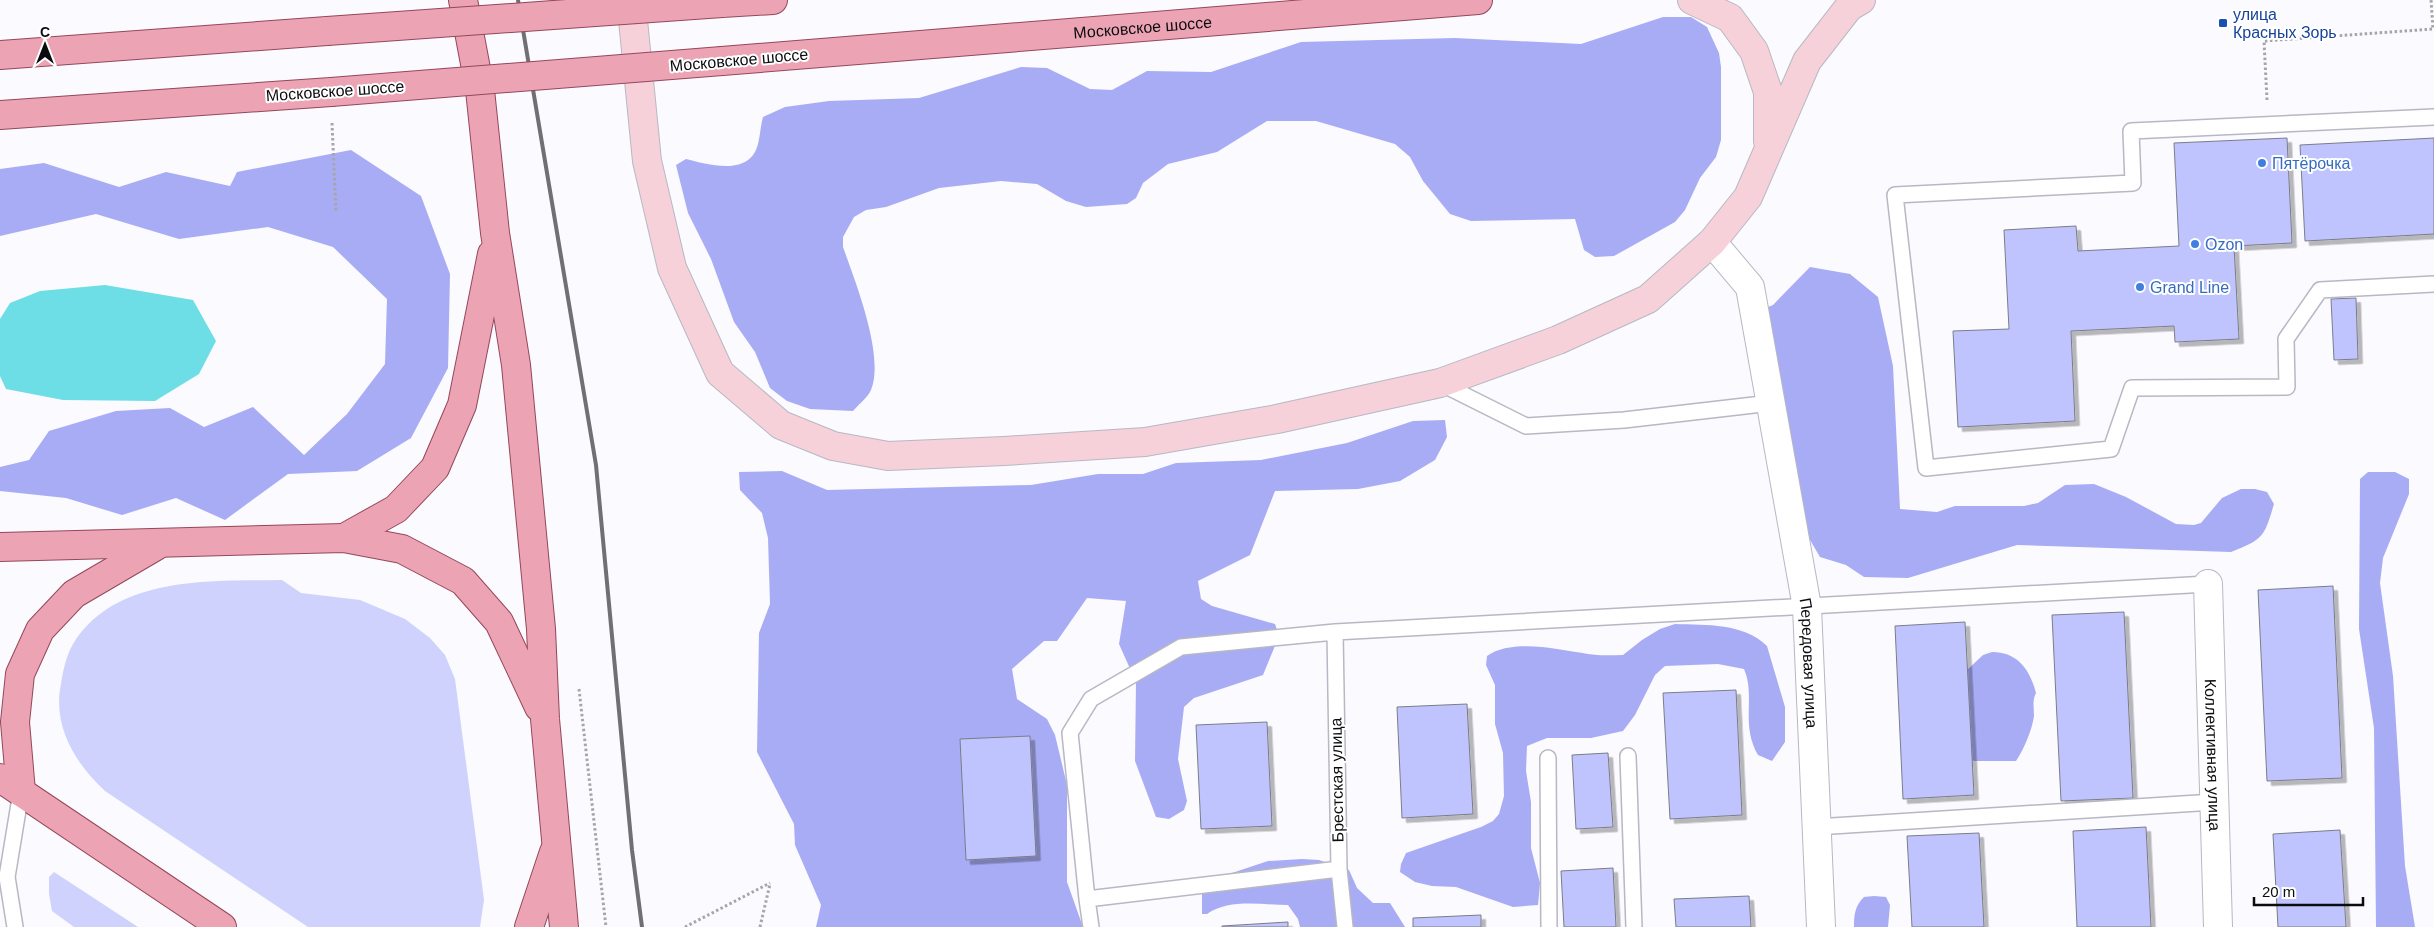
<svg xmlns="http://www.w3.org/2000/svg" width="2434" height="927" viewBox="0 0 2434 927" font-family="Arial,sans-serif">
<style>
.green{fill:#ced2fc}
.forest{fill:#a8acf4}
.water{fill:#6edee6}
.building{fill:#bfc4ff;stroke:#7b7d87;filter:url(#shadow)}
.lines{fill:none;stroke-linecap:round;stroke-linejoin:round}
.lane-casing{stroke:#b7b8c3;stroke-width:18}
.street-casing{stroke:#b7b8c3;stroke-width:30}
.secondary-casing{stroke:#b7b8c3;stroke-width:30}
.primary-casing{stroke:#95475a;stroke-width:30}
.path{stroke:#a5a6aa;stroke-width:3;stroke-dasharray:2.5 2.5;stroke-linecap:butt}
.lane{stroke:#fff;stroke-width:15}
.street{stroke:#fff;stroke-width:28}
.secondary{stroke:#f6d1da;stroke-width:28}
.primary{stroke:#eca4b5;stroke-width:28}
.rail{stroke:#6f7074;stroke-width:4}
.primary-bridge-casing{stroke:#95475a;stroke-width:30;stroke-linecap:butt}
.primary-bridge{stroke:#eca4b5;stroke-width:28}
.transit-dot{fill:#1a4fb4;stroke:#fff;stroke-width:2}
.shop-dot{fill:#3f7fe0;stroke:#fff;stroke-width:2}
.labels{text-anchor:middle;dominant-baseline:central;stroke-width:4;stroke-linejoin:round;paint-order:stroke}
.transit-label{font-size:16px;fill:#164399;stroke:#fff;text-anchor:start}
.street-label{font-size:16px;fill:#0b0c0f;stroke:#fff}
.shop-label{font-size:16px;fill:#366cbe;stroke:#fff;text-anchor:start}
</style>
<defs>
<filter id="shadow"><feDropShadow dx="4.5" dy="4.5" stdDeviation="0" flood-color="#0004"/></filter>
</defs>
<rect width="100%" height="100%" fill="#fafaff"/>
<path class="green" d="M282,580L301,593L360,600L405,619L430,638L445,655L455,679L484,900L480,927H308L105,791C76,764 52,727 61,684C63,671 66,656 73,644C115,575 212,581 282,580Z
M54,872L138,927H74L52,911L49,894V877Z"/>
<path class="forest" d="M1663,17H1691L1707,27L1719,53L1721,67V140L1716,157L1700,178L1685,210L1675,222L1614,256L1595,257L1584,250L1575,219L1471,221L1450,214L1423,181L1410,157L1395,144L1316,121H1267L1217,152L1168,164L1143,183L1136,198L1127,204L1086,207L1066,201L1037,184L1001,181L939,188L886,207L866,210L854,217L843,237V247C855,281 885,356 871,390C868,397 858,405 853,411L810,409L787,401L770,388L755,352L734,322L711,259L688,213L676,165L686,159C706,164 742,175 755,152C760,143 760,127 763,117L785,107L829,101L919,98L1021,67L1047,68L1090,89L1112,90L1147,71L1211,72L1301,42L1455,38L1581,44Z
M351,150L421,196L450,274L448,368L411,438L357,471L288,474L225,520L176,498L122,515L66,498L0,491V467L29,460L49,431L116,411L170,408L204,427L253,407L304,455L347,414L385,364L387,299L333,247L268,227L179,239L96,214L0,236V169L44,163L119,187L166,172L230,186L237,172Z
M1810,267L1850,274L1878,297L1893,366L1900,509L1937,512L1955,506H2024L2038,503L2065,485L2094,484L2126,497L2176,524L2194,525L2201,523L2222,498L2241,489H2255L2267,492L2274,504C2264,537 2264,539 2231,552L2017,545L1908,578L1864,577L1846,565L1820,557L1810,540L1779,521L1775,512L1771,403L1761,310L1773,305Z
M1445,420L1447,437L1435,460L1400,481L1358,489L1275,491L1250,555L1198,581L1201,599L1212,606L1275,624L1279,636L1263,675L1194,698L1184,707L1178,759L1187,801L1184,810L1169,819L1156,817L1135,761L1136,682L1119,644L1126,601L1087,598L1057,641H1044L1012,669L1017,699L1047,719L1055,735L1067,785V882L1083,927H816L821,905L795,845L794,824L757,752L759,633L770,604L768,538L762,513L740,490L739,472L782,471L827,490L1031,485L1098,474H1143L1176,463L1261,460L1347,443L1413,421Z
M2368,472H2395L2409,479V494L2383,558L2380,583L2393,676L2405,866L2415,927H2376L2374,728L2359,629L2360,479Z
M1675,624C1706,625 1744,623 1767,646L1785,707V742L1772,761L1758,755C1740,724 1756,697 1744,669L1718,664L1665,666L1655,675L1635,715L1623,731L1591,738H1547L1527,746L1526,771L1531,802V848L1540,883L1538,905L1513,907L1456,887L1432,886L1415,882L1400,872L1401,864L1406,853L1481,827L1493,821L1499,814L1504,796L1503,753L1495,724V685L1486,665L1487,656C1513,638 1559,650 1588,654C1600,656 1612,655 1623,655L1642,640L1660,629Z
M1992,652C2018,652 2030,670 2036,693C2032,700 2034,708 2034,716C2032,730 2024,749 2016,761H1974L1960,755L1965,672L1983,655Z
M1302,859L1319,860L1349,870L1357,888L1373,903H1390L1405,927H1300L1298,919L1288,905C1261,905 1230,898 1207,914H1202V892L1205,882L1268,861Z
M1874,896L1886,897L1890,905L1888,927H1854C1854,914 1855,906 1864,897Z"/>
<path class="water" d="M105,285L193,300L216,341L199,374L155,401L63,400L6,389L0,376V319L10,303L40,291Z"/>
<path class="building" d="M2287,138L2292,243L2234,246L2239,339L2175,342L2174,326L2071,331L2075,421L1958,427L1953,331L2009,329L2004,230L2076,226L2078,251L2179,246L2174,143Z
M2434,138V234L2305,241L2300,145Z
M2356,298L2358,359L2334,360L2331,299Z
M2333,586L2342,778L2267,781L2258,590Z
M2124,612L2133,798L2061,801L2052,615Z
M1965,622L1974,795L1903,799L1895,626Z
M1736,690L1742,815L1670,819L1663,693Z
M1467,704L1473,814L1402,818L1397,707Z
M1267,722L1272,826L1201,829L1196,725Z
M1030,736L1036,856L966,860L960,739Z
M1608,753L1613,827L1576,829L1572,755Z
M2146,827L2151,927H2077L2073,831Z
M2340,830L2346,927H2278L2273,834Z
M1979,833L1984,927H1912L1907,836Z
M1613,868L1616,927H1564L1561,871Z
M1749,896L1751,927H1676L1674,899Z
M1481,915V927H1413V918Z
M1288,922V927H1222V926Z"/>
<g class="lines">
<g class="lane-casing">
<path id="lane" d="M2434,117L2131,131L2133,183L1895,195L1926,468L2111,449L2132,388L2287,387L2286,339L2320,290L2434,284
M1440,383L1526,426L1624,420L1771,403
M1335,632L1339,869L1345,927
M1628,756L1634,927
M1548,758L1549,927
M1816,827L2214,802
M1339,869L1087,899L1070,733L1091,699L1181,647L1335,632L2208,584
M1087,899L1091,927
M15,927L7,877L21,792"/>
</g>
<g class="street-casing">
<g id="street">
<path id="s1" d="M1712,242L1750,287L1807,607L1821,927"/>
<path id="s2" d="M2208,584L2218,927"/>
</g>
</g>
<g class="secondary-casing">
<path id="secondary" d="M631,0L647,161L672,268L720,373L781,425L833,446L888,456L1004,451L1145,442L1277,419L1440,383L1558,340L1648,299L1712,242L1748,197L1807,61L1849,7L1861,0
M1692,0L1730,18L1754,51L1768,92V141"/>
</g>
<g class="primary-casing">
<g id="primary">
<path d="M463,0L480,90L495,233L516,365L541,629L545,719L564,927"/>
<path d="M722,3L773,0"/>
<path d="M0,55L327,31"/>
<path id="s3" d="M722,61L1478,0"/>
<path d="M0,115L331,92"/>
<path d="M344,538L396,509L435,468L462,405L492,254"/>
<path d="M0,547L344,538L402,549L463,581L499,622L539,707"/>
<path d="M0,778L222,927"/>
<path d="M21,792L15,722L20,674L40,630L74,594L156,546"/>
<path d="M529,927L554,852"/>
</g>
</g>
<path class="path" d="M2267,100L2264,41L2433,29L2431,0
M332,123L336,213
M579,689L606,927
M685,927L770,883
M760,927L770,884"/>
<use href="#lane" class="lane"/>
<use href="#street" class="street"/>
<use href="#secondary" class="secondary"/>
<use href="#primary" class="primary"/>
<path class="rail" d="M518,0L596,465L632,850L642,927"/>
<g class="primary-bridge-casing">
<path id="primary-bridge" d="M327,31L722,3
M331,92L722,61"/>
</g>
<use href="#primary-bridge" class="primary-bridge"/>
</g>
<rect class="transit-dot" x="2218" y="18" width="10" height="10" rx="2.5"/>
<g class="shop-dot">
<circle cx="2262" cy="163" r="5"/>
<circle cx="2195" cy="244" r="5"/>
<circle cx="2140" cy="287" r="5"/>
</g>
<g class="labels">
<g class="transit-label">
<text x="2233" y="14">улица<tspan x="2233" dy="18">Красных Зорь</tspan></text>
</g>
<g class="street-label">
<text stroke="none"><textPath href="#s3" startOffset="422">Московское шоссе</textPath></text>
<text transform="translate(739 60) rotate(-5)">Московское шоссе</text>
<text transform="translate(335 91) rotate(-4)">Московское шоссе</text>
<text stroke="none"><textPath href="#s1" startOffset="440">Передовая улица</textPath></text>
<text stroke="none"><textPath href="#s2" startOffset="171">Коллективная улица</textPath></text>
<text transform="translate(1337 780) rotate(-91)">Брестская улица</text>
</g>
<g class="shop-label">
<text x="2272" y="163">Пятёрочка</text>
<text x="2205" y="244">Ozon</text>
<text x="2150" y="287">Grand Line</text>
</g>
</g>
<g transform="translate(45 45)" stroke="#ffffff" stroke-width="4" paint-order="stroke">
<path d="M0-4L9 19L0 12L-9 19Z" fill="#0b0c0f"/>
<text y="-8" font-size="14" font-weight="bold" text-anchor="middle" fill="#0b0c0f">С</text>
</g>
<path d="M2254 897v8h109v-8" fill="none" stroke="#0b0c0f" stroke-width="2.5"/>
<text x="2262" y="897" font-size="15" fill="#0b0c0f" stroke="#ffffff" stroke-width="4" paint-order="stroke">20 m</text>
</svg>
